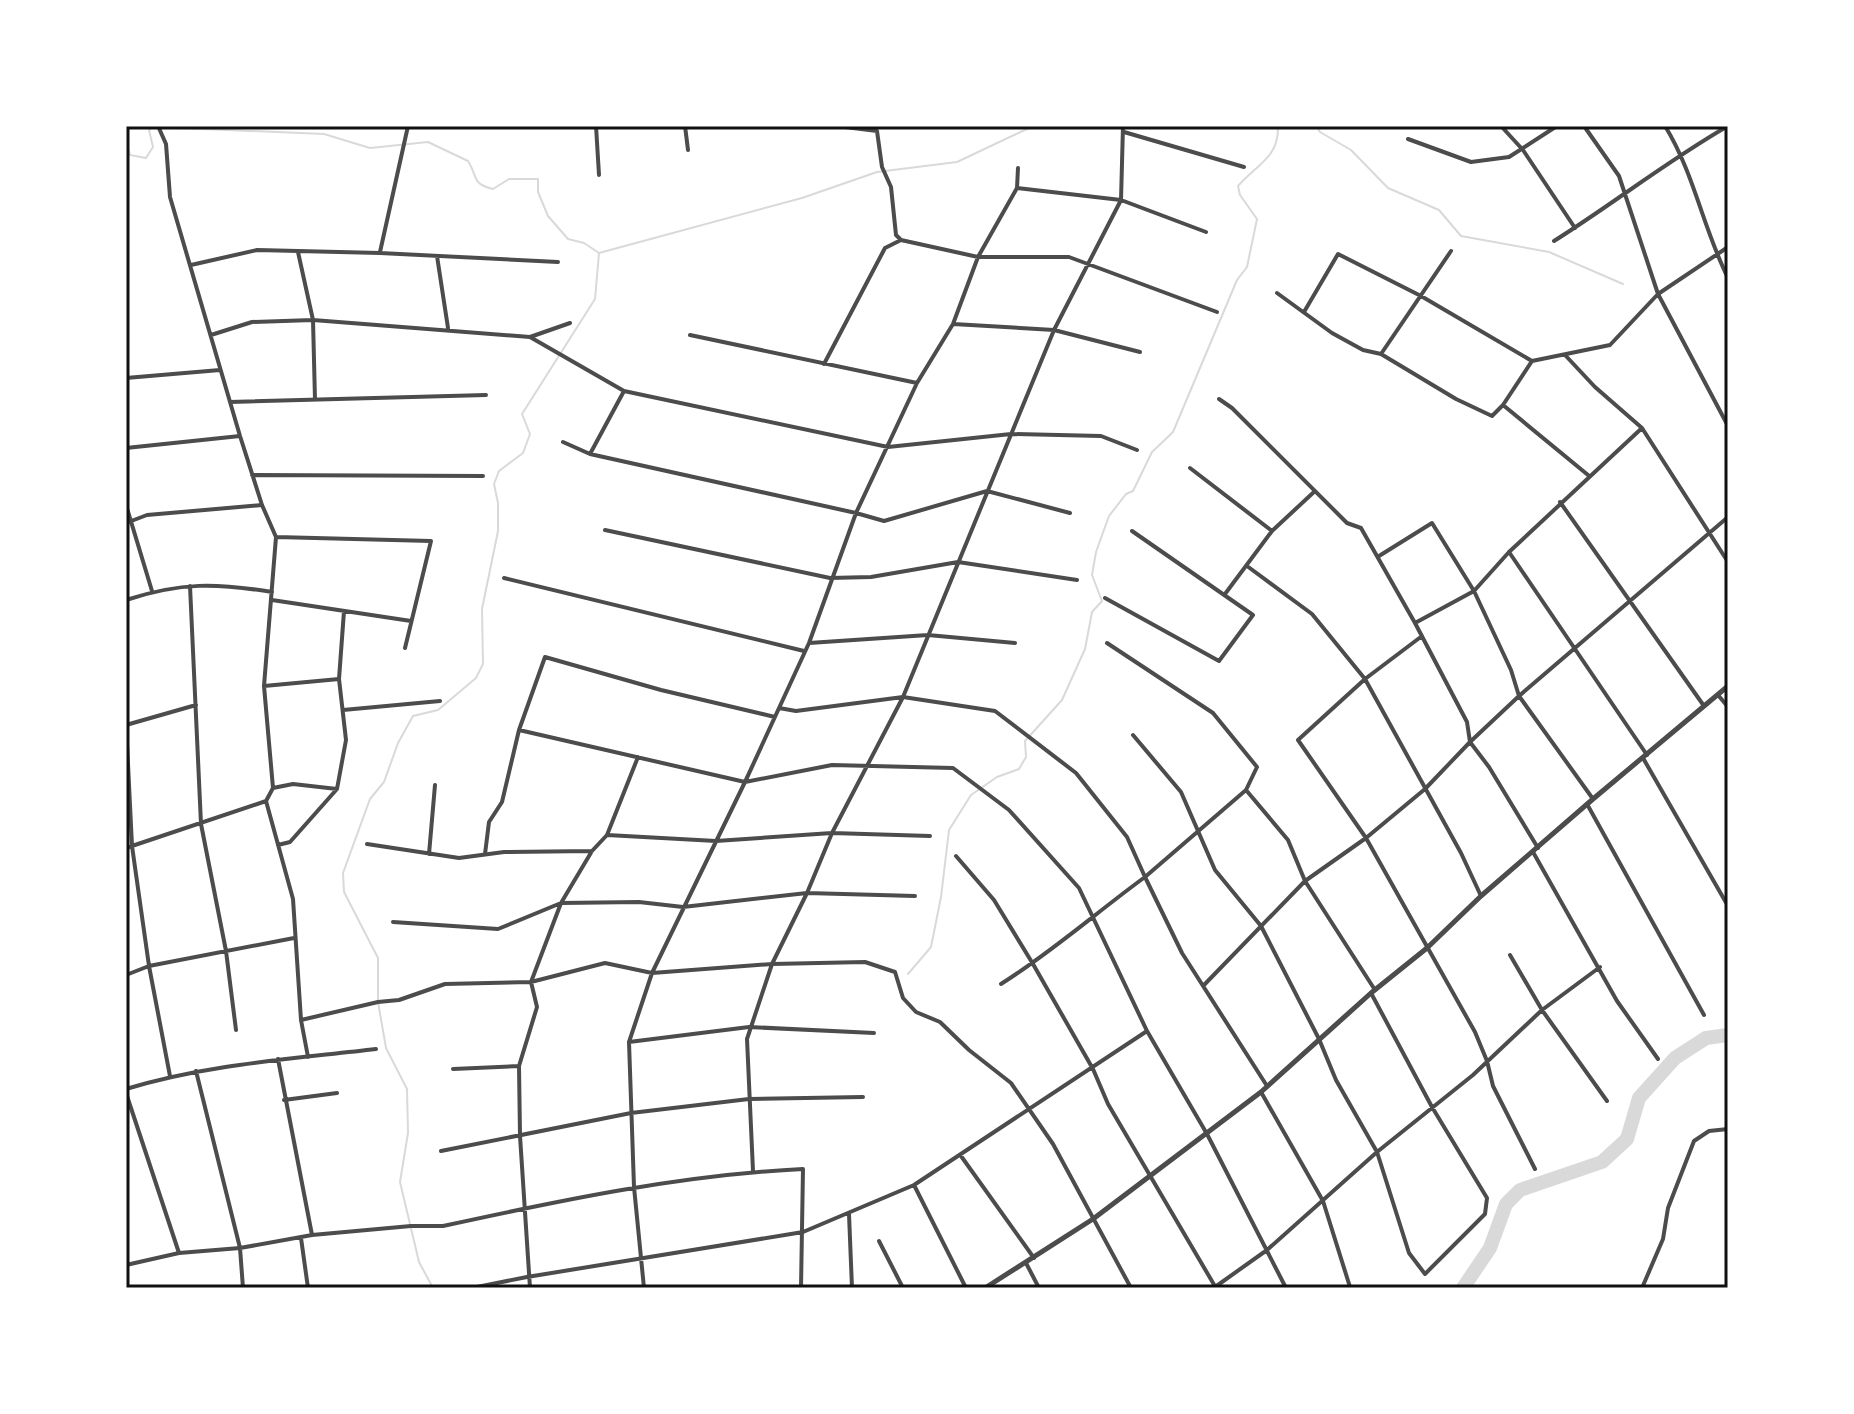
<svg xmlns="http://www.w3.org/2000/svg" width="1854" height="1414" viewBox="0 0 1854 1414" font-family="Lato,sans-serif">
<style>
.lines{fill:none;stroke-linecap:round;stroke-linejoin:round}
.stream{stroke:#d9d9d9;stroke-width:2}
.river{stroke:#d9d9d9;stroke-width:14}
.minor{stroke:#4c4c4c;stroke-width:4}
.tertiary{stroke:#4c4c4c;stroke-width:5}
.neatline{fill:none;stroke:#111;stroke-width:3}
</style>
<rect width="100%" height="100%" fill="#fff"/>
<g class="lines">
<path class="stream" d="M1316,126L1320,132L1351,150L1388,188L1439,210L1461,236L1549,252L1623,284
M126,142L130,155L146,158L153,147L149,130L154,127L324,134L370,148L428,142L468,161C478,176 471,184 493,189L509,179H538V192L548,216L568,239L584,243L599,253L802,198L877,172L957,162L1033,126
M908,974L931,947L941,897L949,830L971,795L997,777L1019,769L1026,757L1025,741L1062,700L1085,649L1092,612L1102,601L1092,575L1096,552L1109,516L1126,494L1133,491L1152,452L1173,432L1237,280L1247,267L1257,219L1240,195L1238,186C1256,165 1279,158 1278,126
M433,1288L419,1262L400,1182L408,1133L407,1089L386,1048L378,1002V958L344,892L343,873L370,799L384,782L398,743L413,716L438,710L476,678L483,664L482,609L498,531V503L494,484L499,471L523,453L530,434L522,414L595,299L599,253"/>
<path class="river" d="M1463,1288L1490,1248L1506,1204L1520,1190L1602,1162L1627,1139L1639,1098L1675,1058L1706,1038L1728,1035"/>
<path class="minor" d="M596,126L599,175
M685,126L688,150
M837,126L877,131L882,167L891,187L896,235L901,240L978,257H1069L1217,312
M1501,126L1523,150L1575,228
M1584,126L1619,176L1658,294L1728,426
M1665,126C1694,173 1703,228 1728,278
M1124,132L1244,167
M1408,139L1471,162L1509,157L1557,126
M1017,188L1121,200L1206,232
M1554,241C1613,204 1667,161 1728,126
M298,252L313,320L315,400
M380,252L408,126
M437,256L448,328
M191,265L257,250L380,253L558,262
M1277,293L1332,333L1363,350L1381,354L1456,399L1492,416L1503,405L1532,361L1610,345L1658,294L1728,247
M1304,312L1338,254L1421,296L1532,361
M953,324L1054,330L1140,352
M211,335L252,322L313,320L530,337L624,391L888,447L1011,434L1101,436L1137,450
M690,335L917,383
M530,337L570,323
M1381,354L1451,251
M1565,355L1595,387L1642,428L1728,562
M824,364L885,248L901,240
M126,378L220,370
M1219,399L1232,408L1347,523L1361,528L1415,623L1467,722L1470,742L1489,767L1538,848
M230,402L486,395
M1503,405L1588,475
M563,442L590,454L856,513L884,521L987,491L1070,513
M126,448L240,436
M590,454L624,391
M1190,468L1272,531
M252,475L483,476
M1560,502L1704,706
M126,505L152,591
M126,523L147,515L262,505
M605,530L830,578L871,577L958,562L1077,580
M276,537L431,541L405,648
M1509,552L1647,755
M1379,556L1432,523L1474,591L1511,670L1519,696L1593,799
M1247,566L1312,614L1365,679L1461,853L1481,896
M504,578L804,651
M190,586L201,824L226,951L236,1030
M1225,594L1272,531L1315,491
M1105,598L1219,661L1253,615L1132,531
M126,600C181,582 216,583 272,592
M272,600L411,621
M1415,623L1474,591L1509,552L1642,428
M1422,636L1365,679L1298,740L1366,838L1475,1032L1487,1061L1493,1086L1535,1169
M809,643L928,635L1015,643
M1107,643L1213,713L1257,767L1246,790L1145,877L1182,953L1267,1086
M264,686L339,679
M1718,695L1728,707
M779,708L796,711L903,697L995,711L1076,773L1127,837L1145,877C1097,912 1052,952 1001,984
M343,710L440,701
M126,723L132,846L149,966L170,1076
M126,725L196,705
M519,730L745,782L832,765L953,768L1009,810L1079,888L1147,1031L1207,1134L1286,1288
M1133,735L1181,792L1215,870L1261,926L1319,1039L1336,1080L1377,1152L1409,1253L1425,1274L1485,1214L1487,1198L1432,1107L1371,993
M1643,758L1728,906
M273,788L293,784L337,789
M1246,790L1288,840L1305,881L1375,990
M266,801L293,899L301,1020L308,1057
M1587,804L1704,1015
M607,835L716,841L832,833L930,836
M367,844L459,858L504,852L592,851
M278,845L290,842L337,789L346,740L339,679L344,611
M126,848L266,801L273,788L264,686L276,537L262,505L240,436L170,197L166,144L158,126
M1533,852L1617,1001L1658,1059
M429,854L435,785
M485,854L489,822L502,802L519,730L545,657L661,690L775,717
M956,856L994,900L1033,964L1093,1069L1108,1104L1216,1288
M393,922L498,929L561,903L639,902L683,907L807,893L915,896
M1510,955L1542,1010L1607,1101
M126,975L149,966L294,938
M1204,985L1305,881L1366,838L1425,789L1470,742L1519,696L1728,517
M301,1020L378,1002L399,1000L445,984L531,982L605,963L652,973L772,964L865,962L895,972L903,998L916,1012L940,1022L969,1050L1011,1083L1053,1144L1131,1288
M629,1042L749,1027L874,1033
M278,1059L312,1235
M453,1069L519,1066
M196,1071L240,1248L243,1288
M126,1089C208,1064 292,1059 376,1049
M1261,1092L1323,1201L1350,1287
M126,1093L179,1253
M284,1100L337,1093
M441,1151L631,1113L749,1099L863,1097
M961,1156L1034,1258
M753,1171L747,1039L772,964L807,893L832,833L903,697L1054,330L1121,200L1123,126
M914,1185L966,1288
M849,1214L852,1288
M301,1238L308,1288
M879,1241L903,1288
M1026,1263L1039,1288
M126,1265L179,1253L240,1248L312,1235L411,1226H443C562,1200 681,1175 803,1169L801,1288
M1215,1287L1267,1250L1377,1152L1473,1075L1542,1010L1600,967
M472,1288L527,1277L803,1232L914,1185L1147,1031
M530,1288L520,1136L519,1066L537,1007L531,982L561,903L592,851L607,835L638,757
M644,1288L634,1187L629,1042L652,973L745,782L809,643L856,513L917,383L953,324L978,257L1017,188L1018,168
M1642,1288L1663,1239L1668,1208L1694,1141L1709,1131L1728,1129"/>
<path class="tertiary" d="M985,1288L1093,1219L1261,1092L1371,993L1427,948L1481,896L1593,799L1728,686"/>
</g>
<rect width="1854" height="1414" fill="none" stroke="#ffffff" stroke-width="256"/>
<rect x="128" y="128" width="1598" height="1158" class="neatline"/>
</svg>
